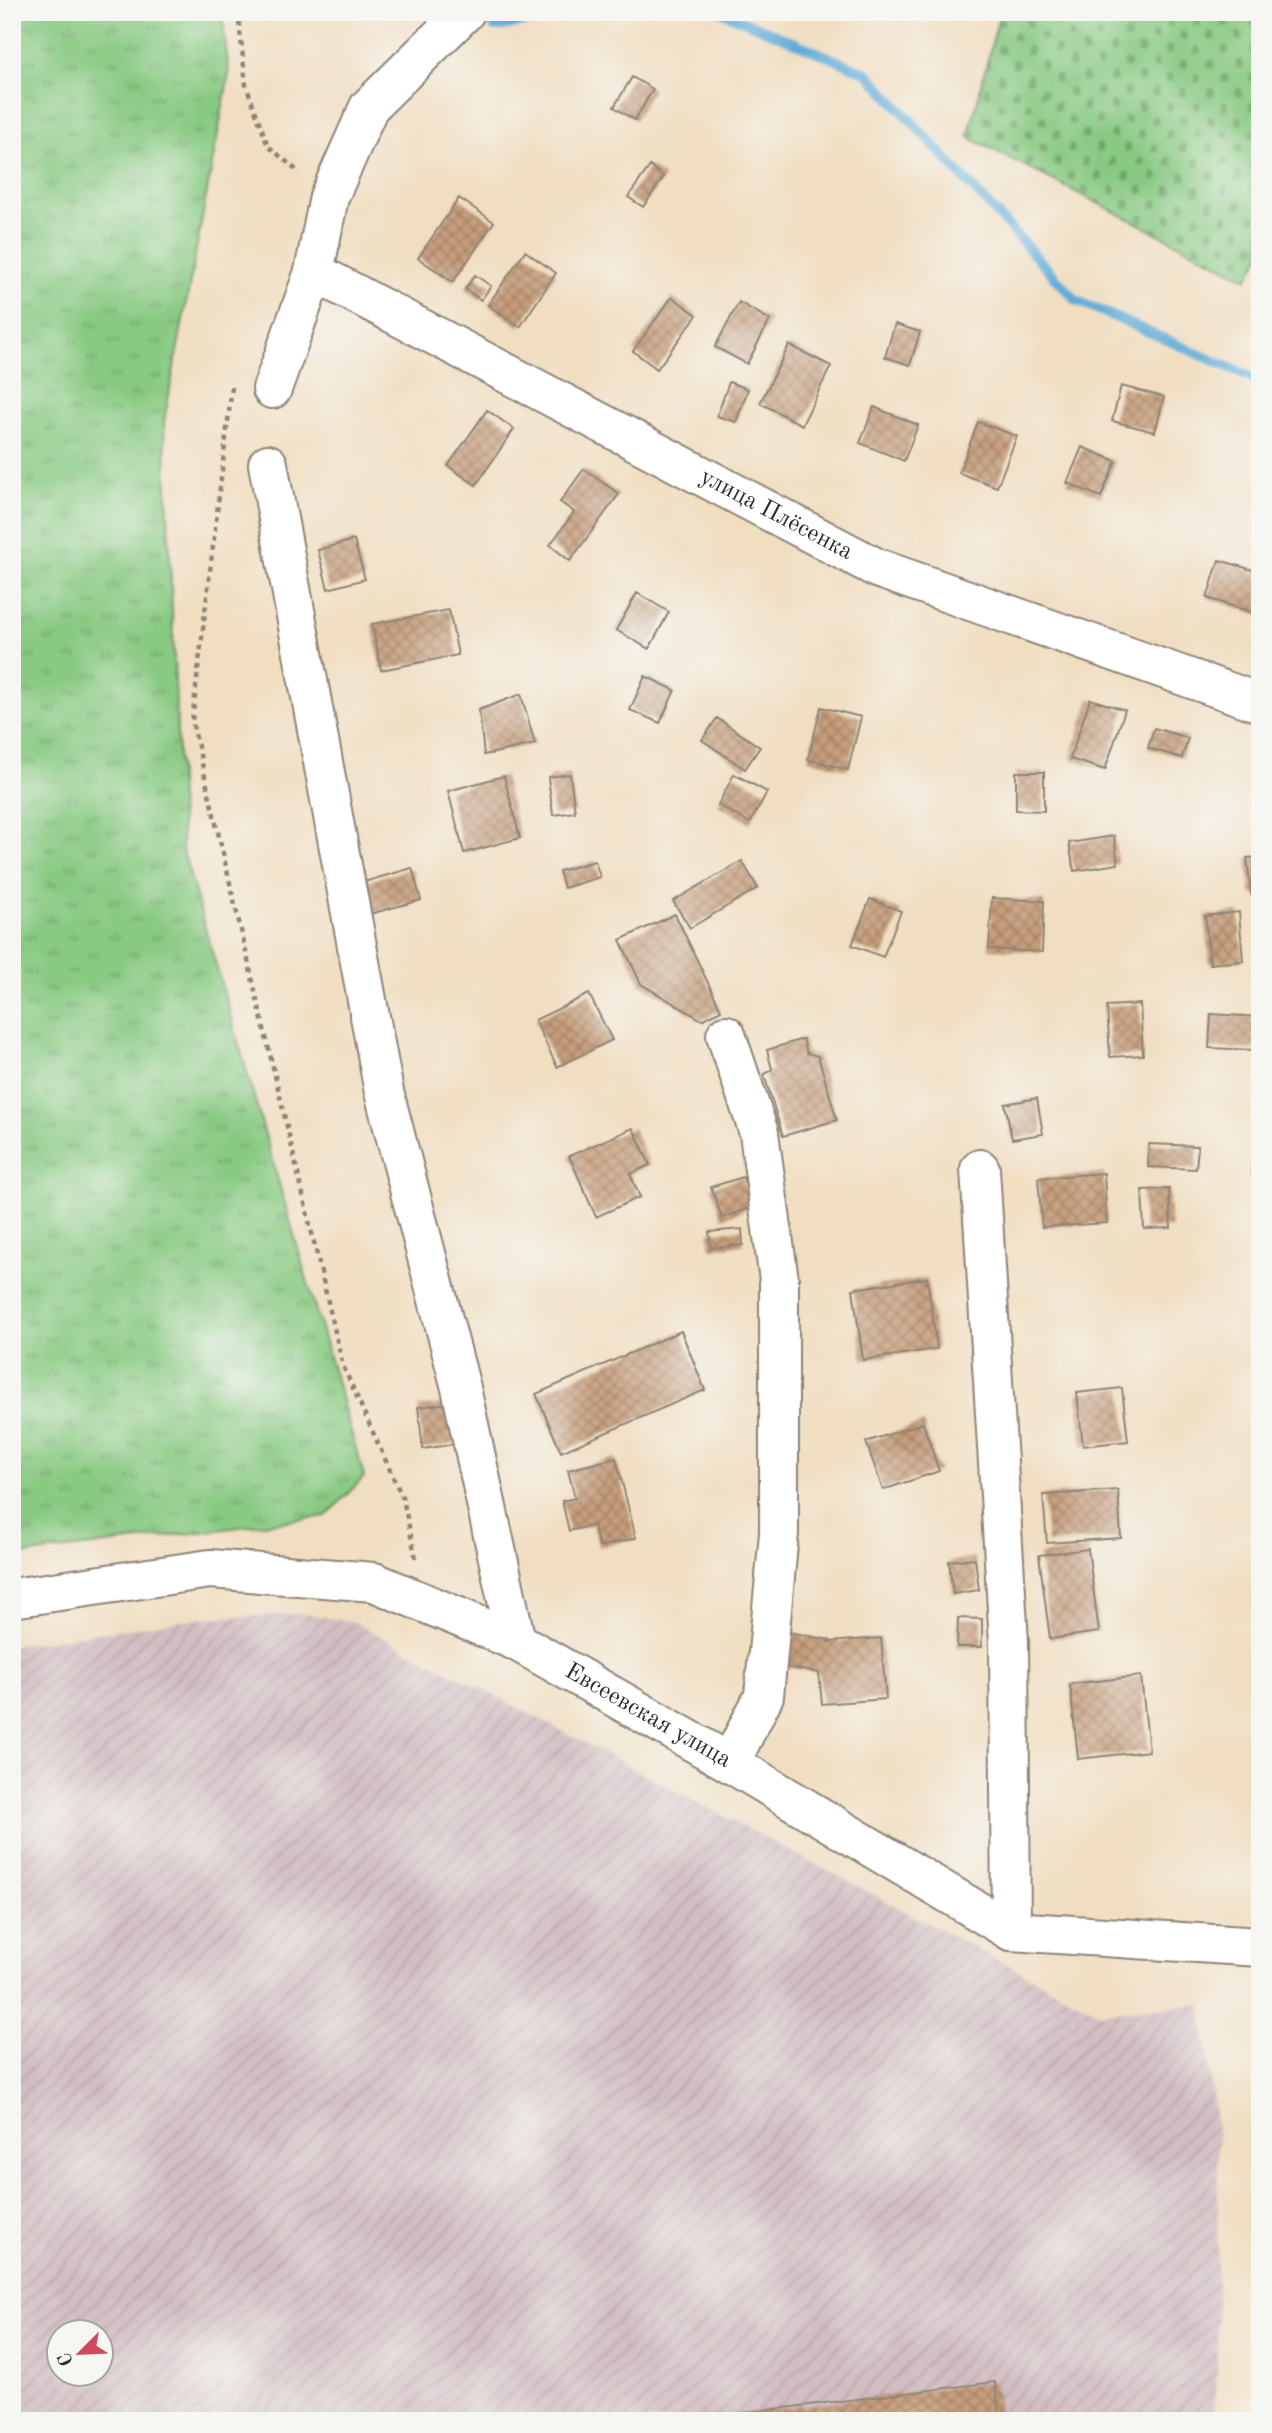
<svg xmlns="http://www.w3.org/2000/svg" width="1272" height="2433" viewBox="0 0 1272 2433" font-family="'Old Standard TT',serif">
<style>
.industrial{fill:url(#industrial-furrows);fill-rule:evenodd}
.grass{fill:url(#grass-tufts);stroke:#5a7a57;stroke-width:2}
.cemetery{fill:url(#cemetery-stones);stroke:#5a7a57;stroke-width:2}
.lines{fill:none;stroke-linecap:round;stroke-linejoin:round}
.stream{stroke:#60add9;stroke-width:10}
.building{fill:url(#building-cross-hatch)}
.minor-casing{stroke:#8e8476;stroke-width:42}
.path{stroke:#8e8476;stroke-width:4.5;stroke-dasharray:5 5;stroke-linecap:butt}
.minor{stroke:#fff;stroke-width:38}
.labels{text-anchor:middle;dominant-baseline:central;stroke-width:7;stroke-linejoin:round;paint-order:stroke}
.street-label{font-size:24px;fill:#2b2b2b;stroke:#f6f6f2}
</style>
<defs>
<pattern id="industrial-furrows" width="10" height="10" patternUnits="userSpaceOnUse" patternTransform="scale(1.75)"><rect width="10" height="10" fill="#d2bec2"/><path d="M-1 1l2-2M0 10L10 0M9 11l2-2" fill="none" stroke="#b4a3a7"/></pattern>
<pattern id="grass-tufts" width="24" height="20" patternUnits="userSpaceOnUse" patternTransform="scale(1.75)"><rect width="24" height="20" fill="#89ca83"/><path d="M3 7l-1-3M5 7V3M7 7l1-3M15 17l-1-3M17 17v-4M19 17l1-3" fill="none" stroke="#70a46b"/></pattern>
<pattern id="cemetery-stones" width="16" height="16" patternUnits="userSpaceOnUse" patternTransform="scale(1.75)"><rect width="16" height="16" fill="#89ca83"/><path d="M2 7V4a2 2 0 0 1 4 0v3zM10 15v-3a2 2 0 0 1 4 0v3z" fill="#70a46b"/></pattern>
<pattern id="building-cross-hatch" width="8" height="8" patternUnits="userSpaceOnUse" patternTransform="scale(1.75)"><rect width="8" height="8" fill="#c79e7c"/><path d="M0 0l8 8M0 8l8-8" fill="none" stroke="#a28166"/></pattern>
</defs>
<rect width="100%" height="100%" fill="#f6f6f2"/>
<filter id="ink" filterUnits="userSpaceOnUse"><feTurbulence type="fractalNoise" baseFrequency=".0143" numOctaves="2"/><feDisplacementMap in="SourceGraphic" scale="14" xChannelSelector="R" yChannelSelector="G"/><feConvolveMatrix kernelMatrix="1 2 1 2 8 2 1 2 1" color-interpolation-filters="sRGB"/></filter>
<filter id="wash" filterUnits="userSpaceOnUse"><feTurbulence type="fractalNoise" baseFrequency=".00686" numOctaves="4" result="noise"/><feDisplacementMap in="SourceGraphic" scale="28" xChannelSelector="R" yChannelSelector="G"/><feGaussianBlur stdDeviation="1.57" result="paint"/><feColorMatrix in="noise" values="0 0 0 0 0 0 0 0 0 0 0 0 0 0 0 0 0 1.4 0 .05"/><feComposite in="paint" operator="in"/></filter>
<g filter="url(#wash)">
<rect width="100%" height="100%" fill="#f1dec1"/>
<path class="industrial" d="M307,1614L356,1623L1099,2013L1201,2004L1218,2137L1217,2373L1212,2421H12V1646L199,1618ZM60,2332H102V2374H60Z"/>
<path class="grass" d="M12,12H222L229,74L164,421L182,848L364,1477L326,1516L12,1556Z"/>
<path class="cemetery" d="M1000,12H1260V256L1247,279L968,137Z"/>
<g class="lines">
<path class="stream" d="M722,12L867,73L1076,300L1260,381
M494,27L584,12"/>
</g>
<g id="blocks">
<path class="building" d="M632,77L653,89L635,120L614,107Z
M650,166L664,177L643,207L628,197Z
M459,198L494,222L453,282L418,258Z
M525,251L556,273L520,327L488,305Z
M475,275L491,286L481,300L465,289Z
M672,297L697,315L657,369L633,351Z
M739,302L770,320L747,364L715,347Z
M895,324L920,332L910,365L885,357Z
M789,345L831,366L802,425L760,403Z
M729,382L748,389L736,422L717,416Z
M1121,386L1164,397L1155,432L1112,421Z
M874,407L918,425L904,461L860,443Z
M487,410L514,429L476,485L448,466Z
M978,422L1017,436L997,487L959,473Z
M1082,447L1116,461L1101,497L1067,483Z
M584,469L619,494L570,561L550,545L574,512L560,502Z
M354,540L365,579L328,589L318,550Z
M1219,560L1260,572V615L1207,598Z
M637,593L669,612L649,649L616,630Z
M449,610L458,655L381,670L372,624Z
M645,676L675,690L660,723L630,710Z
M521,694L535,744L484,755L479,710Z
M1090,699L1125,710L1105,770L1070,759Z
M821,707L861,717L848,770L808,759Z
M717,718L760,747L745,769L702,740Z
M1154,728L1188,738L1182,758L1148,748Z
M1016,772H1044V811L1016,810Z
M570,774L575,812L553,815L548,777Z
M734,774L767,792L750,823L718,805Z
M504,776L520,838L464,853L448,791Z
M1114,836L1118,864L1074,871L1069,843Z
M1260,857V894L1251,895L1247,858Z
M595,861L600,877L564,888L559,871Z
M742,861L758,888L690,928L673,901Z
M412,868L421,900L366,915L357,884Z
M992,898L1044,901L1042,952L989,949Z
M870,899L901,911L883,957L852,945Z
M1239,912L1243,961L1210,964L1205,916Z
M675,914L721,1010L702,1020L641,984L620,940Z
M589,994L612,1040L557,1067L535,1020Z
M1140,1004L1143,1055L1110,1057L1107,1006Z
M1211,1014L1258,1017L1255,1050L1209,1048Z
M803,1039L807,1053L818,1056L837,1120L783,1136L764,1075L772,1069L767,1050Z
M1037,1098L1043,1134L1012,1139L1005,1104Z
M633,1128L650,1165L630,1174L640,1197L596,1217L569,1156Z
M1149,1144L1198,1146L1196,1169L1148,1167Z
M1260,1165V1193L1255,1194L1251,1167Z
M1104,1173L1107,1223L1042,1227L1038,1178Z
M743,1177L753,1207L722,1218L711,1187Z
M1169,1189L1171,1228L1144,1229L1142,1190Z
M742,1229L743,1245L711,1248L709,1232Z
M927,1278L937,1349L863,1360L853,1289Z
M681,1331L705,1390L561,1452L536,1394Z
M1122,1388L1128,1441L1083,1446L1077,1393Z
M455,1402L462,1443L423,1449L418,1407Z
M923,1423L939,1471L883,1490L866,1442Z
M616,1458L636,1538L599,1547L593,1525L569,1531L562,1501L575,1498L568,1470Z
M1118,1490L1121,1538L1047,1543L1043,1495Z
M1088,1549L1099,1632L1050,1639L1039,1555Z
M975,1558L979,1590L953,1594L949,1561Z
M958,1618L982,1619V1647H957Z
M788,1632L829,1640L828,1642L881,1638L886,1699L822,1704L819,1673L781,1666Z
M1141,1676L1149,1751L1078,1759L1070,1684Z
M995,2382L1000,2421H695V2419Z"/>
</g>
</g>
<g filter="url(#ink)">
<use href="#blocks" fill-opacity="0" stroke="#8e8476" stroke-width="2"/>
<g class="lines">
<g class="minor-casing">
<g id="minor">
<path id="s1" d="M314,272L877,568L1260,703"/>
<path d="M272,389L314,272L329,197L369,107L465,12"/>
<path d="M268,464L384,1092L461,1388L516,1641"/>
<path d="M726,1035L759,1133L779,1280V1533L764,1696L730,1763"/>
<path d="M980,1169L1009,1642L1011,1931"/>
<path id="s2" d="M12,1598L210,1569L374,1582L516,1641L730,1763L1011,1931L1260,1947"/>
</g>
</g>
<path class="path" d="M238,12L246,85L268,146L300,173
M232,387L192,721L343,1366L403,1499L416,1559"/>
<use href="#minor" class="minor"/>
</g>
</g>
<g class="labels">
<g class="street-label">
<text stroke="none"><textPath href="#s1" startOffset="522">улица Плёсенка</textPath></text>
<text stroke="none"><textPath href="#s2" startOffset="670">Евсеевская улица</textPath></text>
</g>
</g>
<rect width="1272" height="2433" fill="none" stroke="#f6f6f2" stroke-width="42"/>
<g transform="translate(80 2353) rotate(246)"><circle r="33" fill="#f6f6f2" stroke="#a5a5a2" stroke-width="2"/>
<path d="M0-5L12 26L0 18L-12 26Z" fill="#d1495b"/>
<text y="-10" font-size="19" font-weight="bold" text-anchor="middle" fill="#2b2b2b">С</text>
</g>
</svg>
